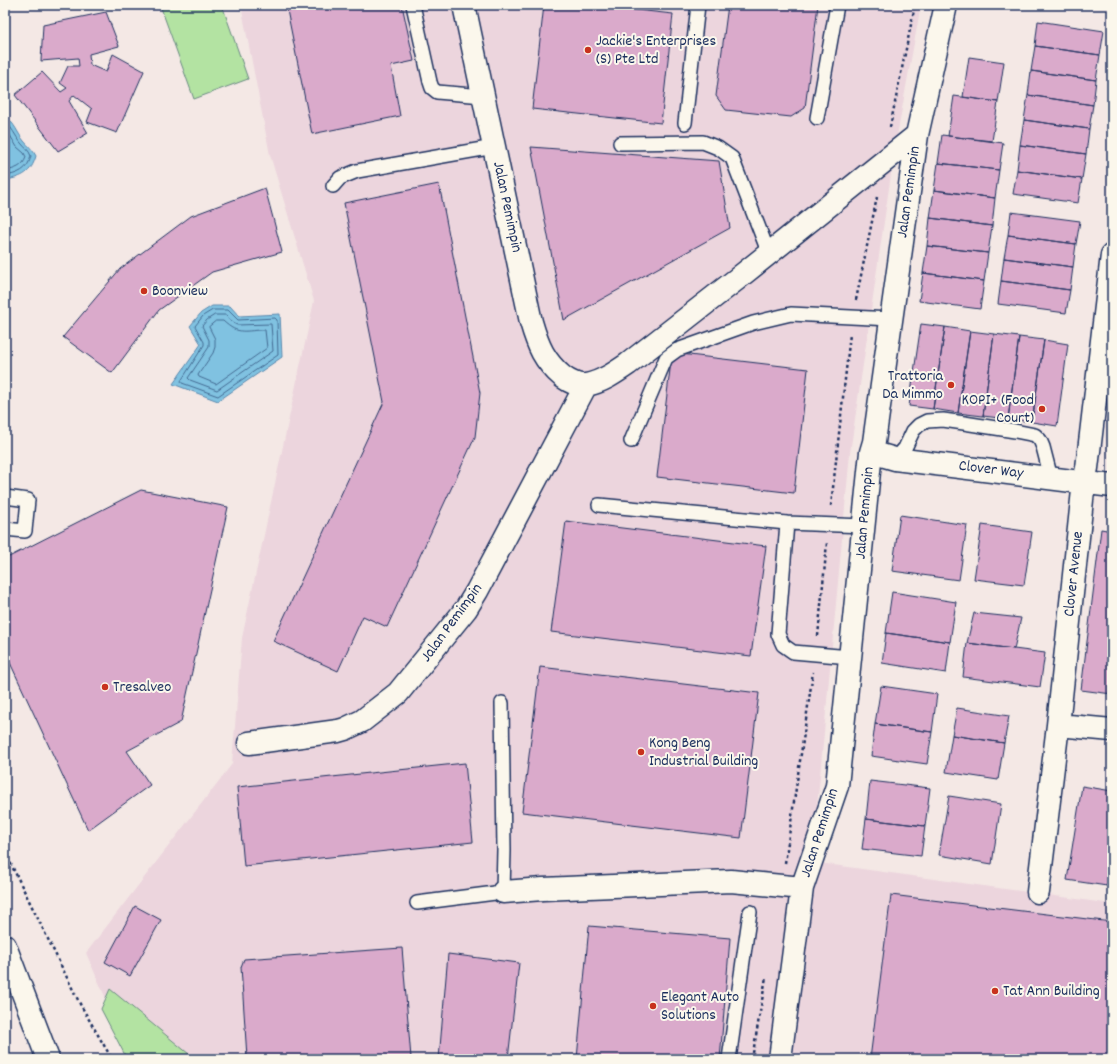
<svg xmlns="http://www.w3.org/2000/svg" width="1117" height="1064" viewBox="0 0 1117 1064" font-family="Dekko,sans-serif">
<style>
.built{fill:#ecd5dd}
.green{fill:#b3e3a2;stroke:#678980}
.water{fill:#80c2e1;stroke:#5887ad}
.lines{fill:none;stroke-linecap:round;stroke-linejoin:round}
.shore{stroke:#436a92;stroke-width:1}
.building{fill:#daaacb;stroke:#1b2f5e}
.service-casing{stroke:#1b2f5e;stroke-width:16}
.minor-casing{stroke:#1b2f5e;stroke-width:25}
.primary-casing{stroke:#1b2f5e;stroke-width:25}
.path{stroke:#1b2f5e;stroke-width:2.5;stroke-dasharray:3 3;stroke-linecap:butt}
.service{stroke:#fbf7ec;stroke-width:13}
.minor{stroke:#fbf7ec;stroke-width:22}
.primary{stroke:#fbf7ec;stroke-width:22}
.poi-dot{fill:#c8321e;stroke:#fbf7ec;stroke-width:1.5}
.labels{text-anchor:middle;dominant-baseline:central;stroke-width:4;stroke-linejoin:round;paint-order:stroke}
.poi-label{font-size:16px;fill:#1b2f5e;stroke:#fbf7ec;text-anchor:start}
.street-label{font-size:16px;fill:#1b2f5e;stroke:#fbf7ec}
</style>
<rect width="100%" height="100%" fill="#f4e8e5"/>
<filter id="ink" filterUnits="userSpaceOnUse"><feTurbulence type="fractalNoise" baseFrequency=".025" numOctaves="2"/><feDisplacementMap in="SourceGraphic" scale="8" xChannelSelector="R" yChannelSelector="G"/><feConvolveMatrix kernelMatrix="1 2 1 2 8 2 1 2 1" color-interpolation-filters="sRGB"/></filter>
<g filter="url(#ink)">
<path class="built" d="M241,5H921L895,147L850,453L812,862L1112,904V1059H195L107,1001L86,953L232,764L242,638L314,301L270,155Z"/>
<path class="green" d="M160,5H222L248,79L194,99Z
M110,989L195,1059H127L101,1009Z"/>
<path class="water" d="M5,116C16,125 16,131 24,141C29,147 31,147 36,156C31,173 23,177 6,180Z
M212,306H230L239,316L280,314L282,357L218,401L173,384L201,344L190,326L201,313Z"/>
<g class="lines">
<path class="shore" d="M5,121C12,127 15,136 21,143C25,148 29,150 31,156C28,170 18,174 5,176
M5,127L17,147L24,153L26,157C23,167 15,169 5,171
M213,310H228L238,320L275,318L277,320L278,355L218,396L182,383L181,381L204,345V342L195,326L203,316Z
M215,315H226L233,323L237,325L271,324L273,351L217,390L190,380L188,378L209,347V340L202,326L207,320Z
M216,321H223C239,336 245,330 265,330L267,348L216,384L199,377L198,375L213,353L215,347V339L209,327Z"/>
</g>
<path class="building" d="M286,5H402L414,61L391,66L400,116L312,134Z
M544,5H591L673,14L661,123L532,109Z
M728,5H818L805,108L791,117L726,110L716,96Z
M106,12L119,46L89,54L90,65L106,72L113,54L144,71L117,133L87,122L92,109L74,95L69,101L88,133L58,151L15,95L42,72L61,92L67,88L60,83L68,66H79L78,58L41,61L43,25Z
M1038,21L1104,31L1100,55L1035,46Z
M1035,46L1100,55L1096,80L1031,71Z
M969,57L1004,62L998,102L963,97Z
M1031,71L1096,80L1093,105L1028,95Z
M1028,95L1093,105L1089,129L1024,120Z
M954,96L998,102L992,141L948,136Z
M1024,120L1089,129L1086,154L1020,145Z
M942,135L1003,143L999,170L938,163Z
M1020,145L1086,154L1082,179L1017,170Z
M531,147L719,161L730,228L564,320Z
M938,163L999,170L995,198L934,190Z
M1017,170L1082,179L1078,203L1013,194Z
M439,184L480,393L475,437L387,627L363,616L338,671L273,641L384,402L344,203Z
M265,188L282,252L212,272L159,310L112,373L63,337L120,269L191,216Z
M934,190L995,198L992,226L930,218Z
M1011,212L1080,221L1076,244L1008,235Z
M930,218L992,226L988,253L927,246Z
M1008,235L1076,244L1073,267L1004,258Z
M927,246L988,253L984,281L923,273Z
M1004,258L1073,267L1070,290L1001,281Z
M923,273L984,281L980,309L919,301Z
M1001,281L1070,290L1066,313L998,304Z
M921,324L945,327L933,409L909,406Z
M945,327L970,331L958,413L933,409Z
M970,331L994,334L983,416L958,413Z
M994,334L1019,337L1008,419L983,416Z
M1019,337L1044,340L1032,422L1008,419Z
M1044,340L1068,344L1057,426L1032,422Z
M672,353L808,369L794,493L657,477Z
M141,490L228,507L181,722L127,751L150,785L88,830L5,652V559Z
M900,515L967,525L959,580L892,571Z
M566,521L766,546L751,656L551,632Z
M982,525L1032,532L1024,585L974,579Z
M1101,529L1112,531V694L1081,690Z
M892,592L956,602L950,642L886,633Z
M974,613L1021,618L1014,649L967,643Z
M886,633L950,642L946,673L882,663Z
M967,643L1045,653L1040,687L963,677Z
M540,667L759,693L741,838L522,812Z
M881,686L937,694L932,732L875,724Z
M957,708L1009,716L1004,743L952,735Z
M875,724L932,732L927,764L871,756Z
M952,735L1004,743L998,780L946,772Z
M465,763L473,842L244,866L237,787Z
M870,781L930,788L925,826L866,819Z
M1082,786L1112,791V857L1107,886L1067,880Z
M949,796L1001,804L992,864L939,855Z
M866,819L925,826L921,856L862,849Z
M891,895L1112,922V1059H870Z
M135,906L161,920L130,976L105,962Z
M589,926L730,938L720,1059H577Z
M402,948L411,1058L249,1059L247,1057L241,967L244,959Z
M448,954L519,963L508,1059H439Z"/>
<g class="lines">
<g class="service-casing">
<path id="service" d="M413,5L430,82L432,88L437,92L483,96
M817,118L837,5
M685,123L698,5
M620,143L703,142L718,148L732,158L769,254
M333,186L340,178L357,171L494,147
M631,441L666,358L677,350L753,323L791,314L891,319
M895,459L905,448L913,431L919,425L927,421L943,420L964,423L1015,431L1035,435L1040,440L1043,447L1051,478
M5,497L28,500L25,531L5,529
M599,505L787,523L864,526
M787,523L778,634L783,645L793,652L850,657
M417,903L503,892L504,850L502,703
M729,1059L750,912"/>
</g>
<g class="minor-casing">
<path id="minor" d="M464,5L531,322C538,346 544,361 563,377C570,382 578,386 586,385C602,382 615,373 628,364L737,279L917,135
M871,452L895,459L1112,486
M1058,725L1112,730
M249,743L338,731L345,729L362,721L398,693L466,609L477,591L586,385
M503,892L543,889L731,881L802,888
M1038,892L1058,725L1084,481L1087,468L1112,255
M780,1059L802,888L837,786L871,452L874,442L917,135L946,5"/>
</g>
<g class="primary-casing">
<path id="primary" d="M5,946L48,1059"/>
</g>
<path class="path" d="M890,127L915,5
M856,300L877,197
M831,506L850,334
M818,636L827,543
M5,852L80,1004L112,1059
M785,863L813,672
M752,1059L766,977"/>
<use href="#service" class="service"/>
<use href="#minor" class="minor"/>
<use href="#primary" class="primary"/>
</g>
</g>
<g class="poi-dot">
<circle cx="588" cy="50" r="4"/>
<circle cx="144" cy="291" r="4"/>
<circle cx="951" cy="385" r="4"/>
<circle cx="1042" cy="409" r="4"/>
<circle cx="105" cy="687" r="4"/>
<circle cx="641" cy="752" r="4"/>
<circle cx="995" cy="991" r="4"/>
<circle cx="653" cy="1006" r="4"/>
</g>
<g class="labels">
<g class="poi-label">
<text x="596" y="41">Jackie's Enterprises<tspan x="596" dy="18">(S) Pte Ltd</tspan></text>
<text x="152" y="291">Boonview</text>
<text x="943" y="376" text-anchor="end">Trattoria<tspan x="943" dy="18">Da Mimmo</tspan></text>
<text x="1034" y="400" text-anchor="end">KOPI+ (Food<tspan x="1034" dy="18">Court)</tspan></text>
<text x="113" y="687">Tresalveo</text>
<text x="649" y="743">Kong Beng<tspan x="649" dy="18">Industrial Building</tspan></text>
<text x="1003" y="991">Tat Ann Building</text>
<text x="661" y="997">Elegant Auto<tspan x="661" dy="18">Solutions</tspan></text>
</g>
<g class="street-label">
<text transform="translate(909 192) rotate(-82)">Jalan Pemimpin</text>
<text transform="translate(507 207) rotate(78)">Jalan Pemimpin</text>
<text transform="translate(991 470) rotate(7)">Clover Way</text>
<text transform="translate(865 513) rotate(-85)">Jalan Pemimpin</text>
<text transform="translate(1074 574) rotate(-84)">Clover Avenue</text>
<text transform="translate(452 623) rotate(-54)">Jalan Pemimpin</text>
<text transform="translate(820 833) rotate(-72)">Jalan Pemimpin</text>
</g>
</g>
<rect width="1117" height="1064" fill="none" stroke="#fbf7ec" stroke-width="20"/>
<rect x="10" y="10" width="1097" height="1044" fill="none" stroke="#1b2f5e" stroke-width="1.5" filter="url(#ink)"/>
</svg>
